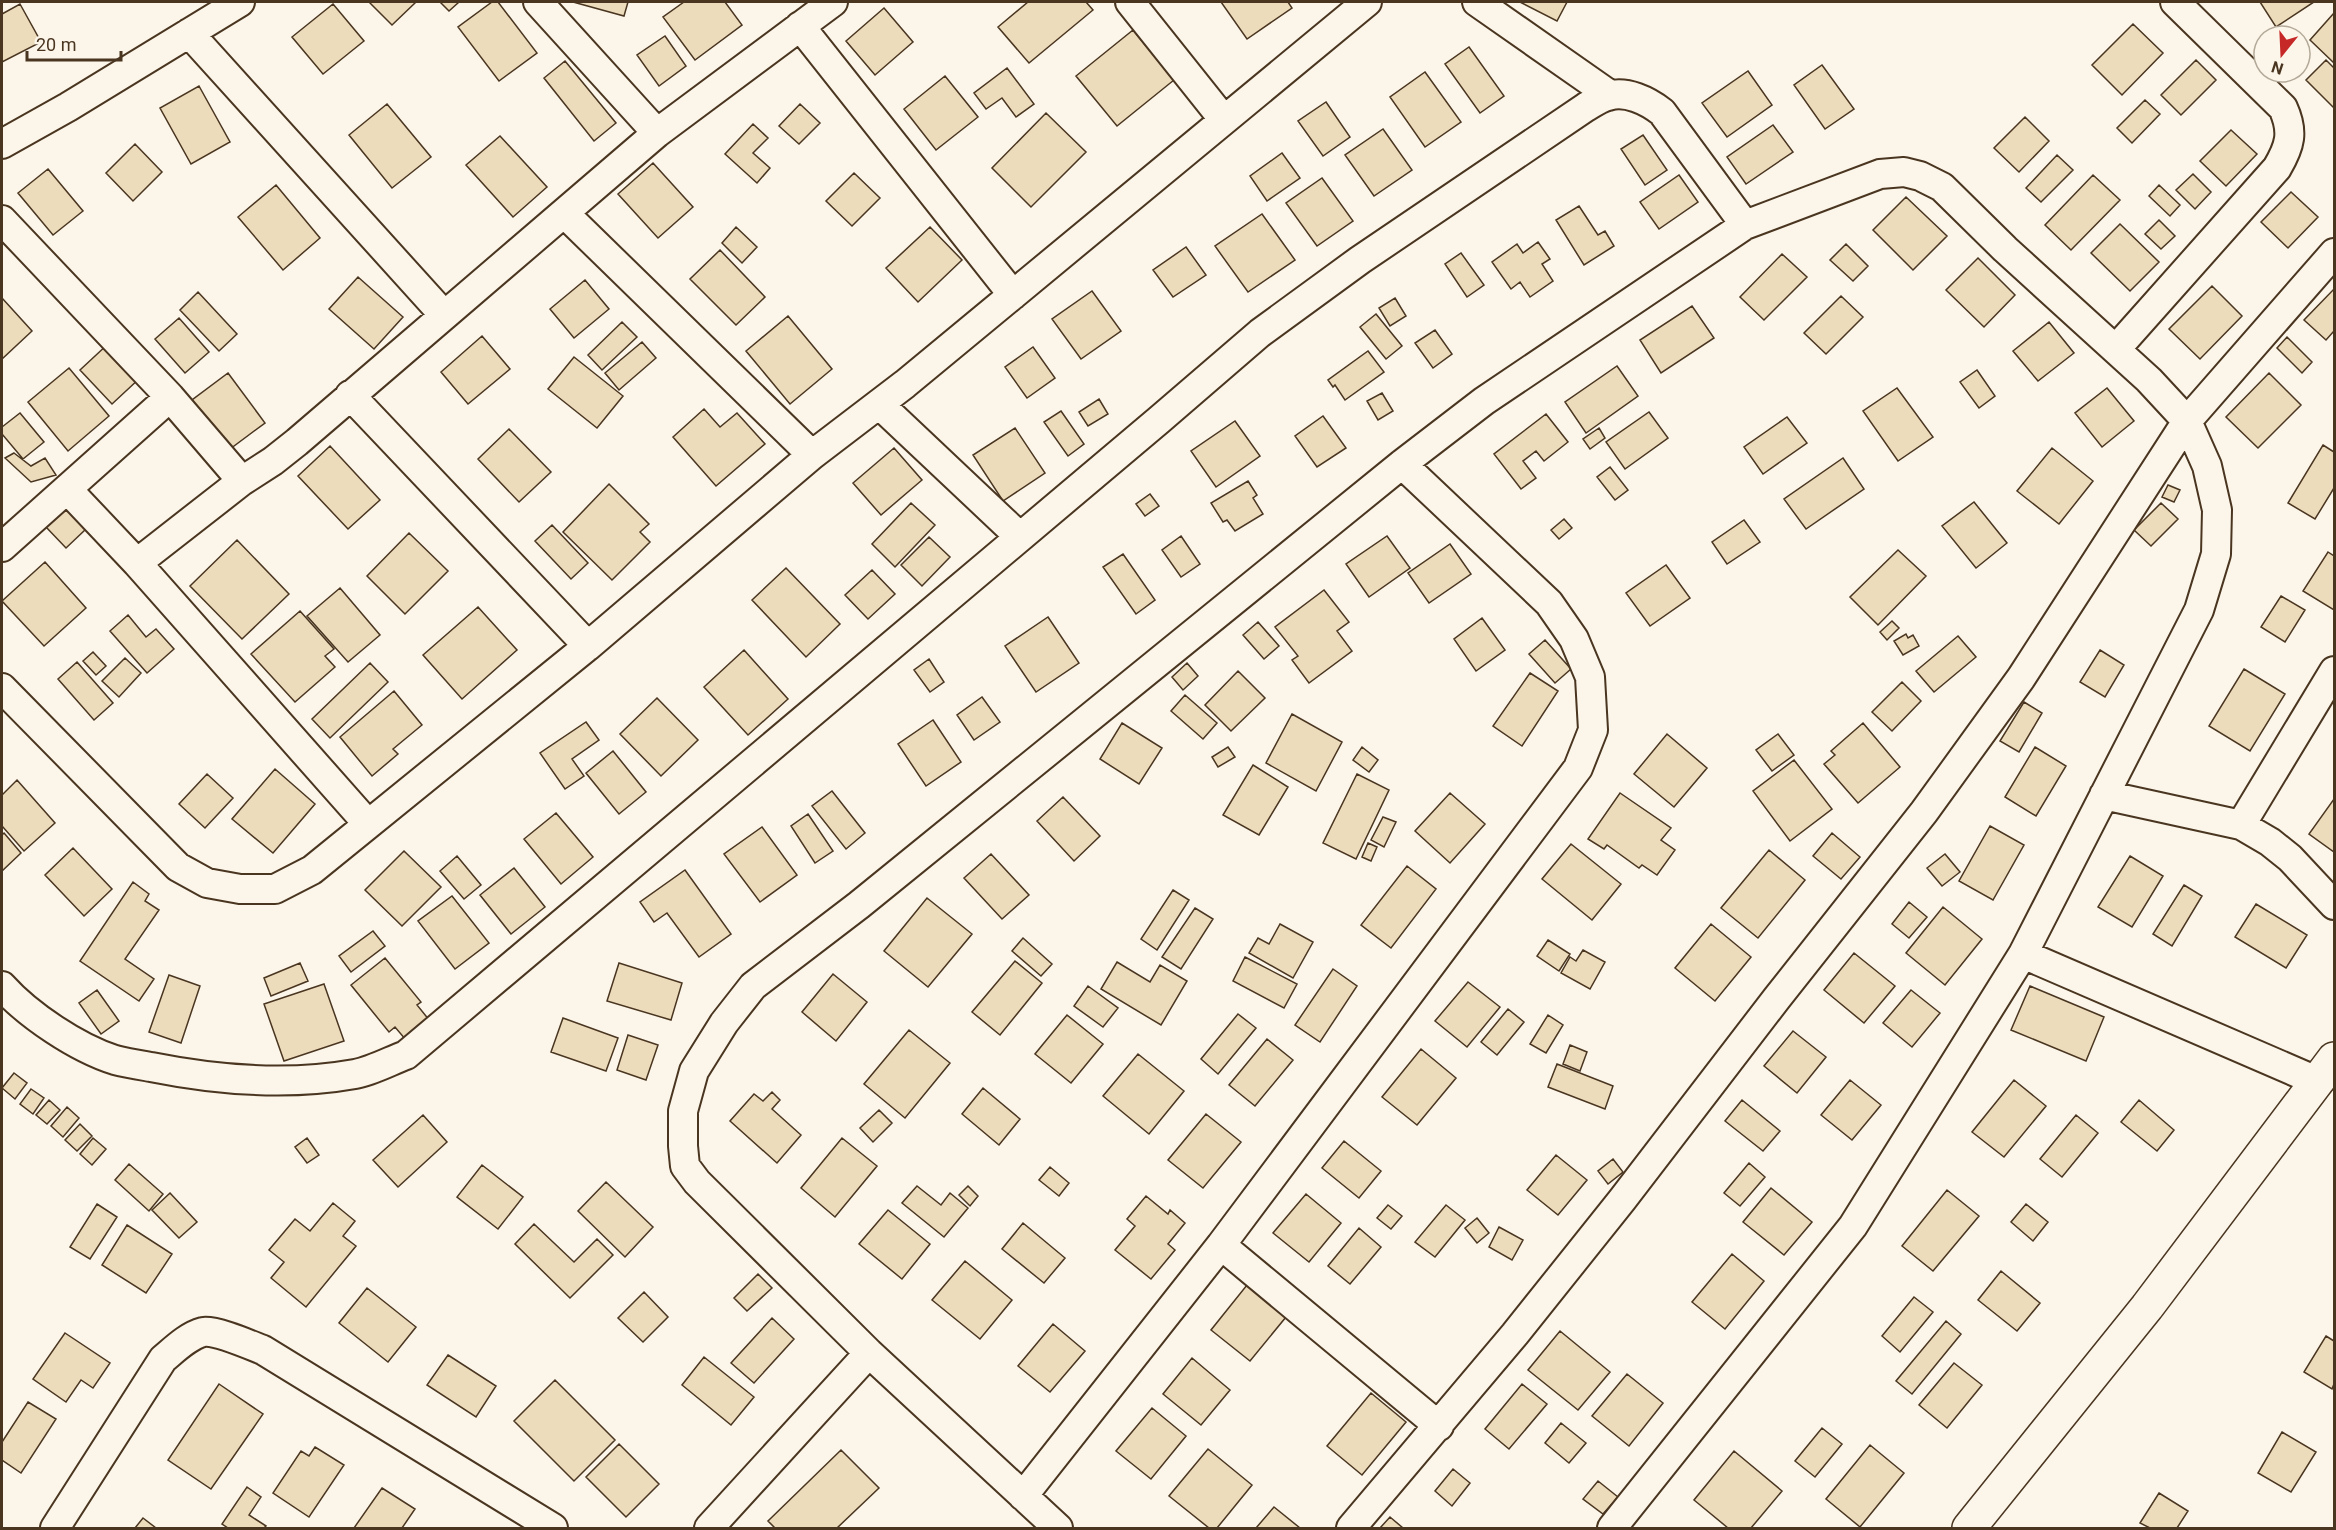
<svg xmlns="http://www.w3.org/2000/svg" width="2336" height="1530" viewBox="0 0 2336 1530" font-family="Roboto,sans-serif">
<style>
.building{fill:#ecdcbc;stroke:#4a3520;stroke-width:1.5}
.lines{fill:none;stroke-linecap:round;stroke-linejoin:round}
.minor-casing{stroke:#4a3520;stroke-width:32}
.tertiary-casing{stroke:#4a3520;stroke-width:36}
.minor{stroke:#fbf6e9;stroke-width:28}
.tertiary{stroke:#fbf6e9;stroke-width:33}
</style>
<rect width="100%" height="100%" fill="#fbf6e9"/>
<path class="building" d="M369,2H416L392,25Z
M440,2H459L449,11Z
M492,2H498L537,53L499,81L458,27Z
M573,2H628L624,16Z
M684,2H725L742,25L695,60L663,17Z
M1028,2H1086L1093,10L1029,63L998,27Z
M1221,2H1288L1292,8L1247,39Z
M1520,2H1567L1557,21Z
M2260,2H2314L2276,27Z
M20,4L41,42L2,62V14Z
M333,4L364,41L323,74L292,37Z
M884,8L913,42L875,75L846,41Z
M2334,13V63L2310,40Z
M2133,24L2163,53L2122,95L2092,65Z
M1133,30L1174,80L1117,126L1076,76Z
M665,36L686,66L659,86L637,55Z
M1469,47L1504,96L1480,113L1445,64Z
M2196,60L2216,80L2181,115L2161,95Z
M2326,60L2334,68V108L2306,80Z
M565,61L616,123L594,141L544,78Z
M1822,65L1854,109L1825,129L1794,85Z
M1007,68L1034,104L1016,117L1002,98L986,109L974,93Z
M1748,71L1772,105L1727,137L1702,103Z
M1425,72L1461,122L1425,147L1390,97Z
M945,76L978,117L936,150L904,109Z
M199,86L230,142L191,164L160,108Z
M2145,100L2160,114L2132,143L2117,128Z
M1326,102L1350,137L1323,156L1298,121Z
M387,104L431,157L392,188L349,135Z
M800,104L820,123L799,144L779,126Z
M1046,113L1086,152L1031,207L992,168Z
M2025,117L2049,141L2019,172L1994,148Z
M753,124L768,138L753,153L770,168L757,183L725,154Z
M1773,125L1793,152L1746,184L1727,157Z
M1383,129L1412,170L1374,196L1345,155Z
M2231,130L2257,154L2226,186L2200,161Z
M1643,135L1667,170L1645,185L1621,149Z
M500,136L547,187L513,217L466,165Z
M135,144L162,172L133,201L106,173Z
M1282,153L1300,178L1267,201L1250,176Z
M2057,155L2073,170L2041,202L2026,188Z
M653,163L693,207L658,238L618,194Z
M48,169L83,211L53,235L18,193Z
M854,173L880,198L852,226L826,201Z
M2193,174L2211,192L2195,209L2176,190Z
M1679,175L1698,202L1659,229L1640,202Z
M2093,175L2120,200L2071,250L2045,225Z
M1322,178L1353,221L1317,246L1286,203Z
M276,185L320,238L283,270L238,217Z
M2159,185L2180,205L2170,216L2149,196Z
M2291,192L2318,217L2288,248L2261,222Z
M1906,197L1947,236L1913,270L1873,230Z
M1579,206L1598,235L1605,231L1614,246L1584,265L1556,220Z
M1262,214L1295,260L1248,292L1215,246Z
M2159,220L2175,236L2161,249L2145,234Z
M2120,224L2159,262L2130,291L2091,253Z
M736,227L757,247L742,263L722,243Z
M930,227L962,260L918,302L886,268Z
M1538,242L1550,259L1542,264L1553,281L1530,297L1520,282L1511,289L1492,262L1517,244L1523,253Z
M1846,244L1868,266L1853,281L1830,260Z
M1186,247L1206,275L1173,297L1153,270Z
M720,250L765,297L736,325L690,279Z
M1461,253L1484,285L1467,297L1445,264Z
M1782,254L1807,277L1764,320L1740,297Z
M1978,258L2015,295L1984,327L1946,290Z
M358,277L403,317L374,349L329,309Z
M585,280L609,309L574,338L550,309Z
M2212,286L2242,316L2200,359L2169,329Z
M2334,289V331L2326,340L2304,320Z
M1092,291L1121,331L1081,359L1052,319Z
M198,292L237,334L219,351L180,310Z
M1841,296L1863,317L1826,354L1804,333Z
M2,298L32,331L2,359Z
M1395,298L1406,316L1390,326L1379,308Z
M1692,306L1714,338L1661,373L1640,340Z
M1376,314L1402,346L1386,359L1360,327Z
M788,316L832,369L790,404L746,351Z
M179,318L209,352L185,373L155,339Z
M622,322L637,337L602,370L588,355Z
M2049,322L2074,353L2038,381L2013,351Z
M1435,330L1452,354L1433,368L1415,343Z
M482,336L510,369L468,404L441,372Z
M2287,337L2312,362L2302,373L2277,348Z
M642,342L656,358L619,390L605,373Z
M109,343L141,377L112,404L80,370Z
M1033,347L1055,378L1027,398L1005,367Z
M1368,351L1384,372L1345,400L1335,385L1333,387L1328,380Z
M574,357L623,396L597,428L548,389Z
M1617,366L1638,396L1586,433L1565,402Z
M69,368L109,416L68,451L28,402Z
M1977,370L1995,396L1979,408L1960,382Z
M228,373L265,423L230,449L192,400Z
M2269,373L2301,405L2258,448L2226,417Z
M1897,388L1933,437L1898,461L1863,411Z
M2107,388L2134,421L2102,447L2075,413Z
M1382,393L1393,411L1378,420L1367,401Z
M1099,399L1108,414L1088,426L1079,412Z
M704,409L720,427L737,413L765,444L716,486L673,437Z
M1061,411L1084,444L1068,456L1044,422Z
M1649,412L1668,438L1625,469L1606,442Z
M20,413L44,442L23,459L2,434V427Z
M1546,414L1568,442L1544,461L1536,451L1523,461L1536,478L1521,489L1494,454Z
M1323,416L1346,448L1317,467L1295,436Z
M1787,417L1807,443L1763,474L1744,447Z
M1235,421L1260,456L1216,487L1191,451Z
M1015,428L1045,473L1003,501L973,455Z
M1599,428L1605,438L1590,449L1583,439Z
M509,429L551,472L519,502L478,459Z
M2323,445L2334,452V488L2315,519L2288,503Z
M330,446L380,500L348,529L298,476Z
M894,448L922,480L881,515L853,483Z
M2052,448L2093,481L2059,524L2017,491Z
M14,453L31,466L45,458L56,475L31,482L5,458Z
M1843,458L1864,489L1806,529L1784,499Z
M1610,467L1628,490L1615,500L1597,477Z
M1248,481L1257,495L1253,498L1263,514L1235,531L1227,520L1223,522L1211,503Z
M609,484L649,524L640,532L650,542L612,580L563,532Z
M2168,485L2180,490L2174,502L2162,497Z
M1150,494L1159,506L1145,516L1136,504Z
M1974,502L2007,543L1976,568L1942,526Z
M911,503L935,525L895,567L872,544Z
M2161,503L2178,519L2151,546L2134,530Z
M65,508L86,529L66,548L46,527Z
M1564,519L1572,528L1559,539L1551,530Z
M1744,520L1760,542L1727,564L1712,542Z
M552,525L588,563L571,579L535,541Z
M409,533L448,571L405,614L367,576Z
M1181,536L1200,564L1181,577L1162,550Z
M1387,536L1410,568L1369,597L1346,564Z
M929,537L950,557L922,586L901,565Z
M237,540L289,594L242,639L190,586Z
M1450,544L1471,574L1429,603L1408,573Z
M1898,550L1926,576L1878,625L1850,597Z
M2328,552L2334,556V610L2303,591Z
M1123,554L1155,600L1136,614L1103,567Z
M45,562L86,608L44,646L2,601Z
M1666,565L1690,598L1650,626L1626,593Z
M786,568L840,624L806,657L752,600Z
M872,570L895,594L868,619L845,595Z
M340,588L380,635L348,662L307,616Z
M1324,590L1349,622L1337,631L1352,651L1309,683L1292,660L1298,656L1275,627Z
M2281,596L2305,610L2285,642L2261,627Z
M478,607L517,650L462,699L423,655Z
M300,611L334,649L325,656L335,667L295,702L251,654Z
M128,615L146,637L156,629L174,649L147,673L110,631Z
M1048,617L1079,663L1036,692L1005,646Z
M1482,618L1505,650L1476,671L1454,639Z
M1892,621L1899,628L1887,640L1880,632Z
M1258,622L1279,646L1264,659L1243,635Z
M1906,634L1908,638L1913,635L1919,646L1903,655L1894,641Z
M1958,636L1976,657L1934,692L1916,671Z
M1545,640L1571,669L1555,683L1529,654Z
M744,650L788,699L748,735L704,687Z
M2100,650L2124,665L2105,697L2080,682Z
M93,652L106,666L96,675L83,661Z
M125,658L141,673L119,697L102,681Z
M929,659L944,682L930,692L914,670Z
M77,662L113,703L94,720L58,679Z
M370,663L388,682L330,738L312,719Z
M1187,663L1198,676L1183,690L1172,677Z
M2244,669L2285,694L2250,751L2209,726Z
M1238,671L1265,698L1231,731L1205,705Z
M1530,673L1558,691L1522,746L1493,726Z
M1902,682L1921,701L1892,731L1872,712Z
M394,691L422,725L393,749L398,754L372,776L340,737Z
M1185,695L1217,723L1203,739L1171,711Z
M982,697L1000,722L974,740L957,715Z
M657,698L698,740L661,776L620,734Z
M2024,702L2042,713L2019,752L2000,741Z
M1292,714L1342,742L1316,791L1266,763Z
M933,720L961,762L926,786L898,744Z
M586,722L599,740L572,759L584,776L565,789L540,753Z
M1122,723L1162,748L1139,784L1100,759Z
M1863,723L1900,767L1858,803L1824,764L1835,755L1831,751Z
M1667,734L1707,768L1674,807L1634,774Z
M1778,734L1794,755L1772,771L1756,750Z
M1228,747L1235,757L1218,767L1212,757Z
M1362,747L1378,760L1369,772L1353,760Z
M2035,747L2066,766L2036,816L2005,797Z
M613,751L646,792L619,814L586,773Z
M1794,760L1832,809L1790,841L1753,791Z
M1253,765L1288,787L1259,835L1223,815Z
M275,769L315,804L273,853L232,819Z
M207,774L233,798L205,828L179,804Z
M1357,774L1389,790L1356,859L1323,843Z
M17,780L55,823L24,851L2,826V795Z
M832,791L865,833L846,849L812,806Z
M1450,793L1485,824L1450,863L1415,831Z
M1620,793L1671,828L1661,840L1675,850L1657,875L1642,865L1639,868L1607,845L1604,849L1588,839Z
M1063,797L1100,836L1074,861L1037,821Z
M2334,799V852L2309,834Z
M556,813L593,857L561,884L524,839Z
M808,814L833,851L815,863L791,826Z
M1383,817L1396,822L1384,847L1371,840Z
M1990,826L2024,845L1993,900L1959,881Z
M762,827L797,875L760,902L724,854Z
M4,833L21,853L2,871V835Z
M1832,833L1860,857L1841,879L1813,856Z
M1368,843L1377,847L1371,861L1362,857Z
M1571,844L1621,884L1592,920L1542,879Z
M73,848L112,889L84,916L45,875Z
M1769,850L1805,880L1758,938L1721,908Z
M404,851L441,887L402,926L365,890Z
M991,854L1029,895L1002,919L964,878Z
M1945,854L1960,872L1942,886L1927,868Z
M457,856L481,885L464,899L440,871Z
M2130,856L2163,876L2132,927L2098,907Z
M1407,866L1436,889L1391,948L1361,925Z
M514,868L545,907L511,934L480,895Z
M685,870L731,934L699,957L667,913L654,922L640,902Z
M133,882L149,894L145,901L159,910L125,959L154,979L139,1001L80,961Z
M2184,885L2202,896L2172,946L2153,934Z
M1173,890L1189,900L1157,950L1141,939Z
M452,896L489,943L455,969L418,921Z
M927,898L972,934L928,987L884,951Z
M1909,902L1927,917L1909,938L1892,924Z
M2256,904L2307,935L2286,968L2235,937Z
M1943,907L1982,939L1945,985L1906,953Z
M1195,908L1213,919L1181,969L1162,957Z
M1280,924L1313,942L1293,978L1249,953L1258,938L1269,944Z
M1711,924L1751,957L1715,1001L1675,968Z
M373,931L385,946L351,972L339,956Z
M1023,938L1052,964L1041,976L1012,951Z
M1548,940L1570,954L1559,971L1537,956Z
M1583,950L1605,962L1590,989L1561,973L1570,957L1576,961Z
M1854,953L1895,986L1864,1023L1824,990Z
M1245,957L1297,984L1284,1008L1233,981Z
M385,958L421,1002L417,1005L430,1021L406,1040L395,1027L389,1032L351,985Z
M1015,961L1042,983L1000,1035L972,1012Z
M1117,962L1150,982L1160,965L1187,981L1161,1025L1101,989Z
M300,963L308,981L271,996L264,978Z
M619,963L682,983L671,1020L607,1001Z
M1333,969L1357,986L1320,1042L1295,1025Z
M833,974L867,1002L836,1041L802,1012Z
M169,975L200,986L181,1043L149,1032Z
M1468,982L1500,1007L1467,1047L1435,1021Z
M324,984L344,1041L284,1061L264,1004Z
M1088,986L1118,1008L1103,1027L1074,1006Z
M2030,986L2104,1017L2086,1061L2011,1030Z
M97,990L119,1021L101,1034L79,1003Z
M1911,990L1940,1013L1912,1047L1883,1023Z
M1508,1009L1524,1022L1497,1055L1481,1042Z
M1238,1014L1256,1028L1218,1074L1201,1059Z
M1067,1015L1103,1044L1071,1083L1035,1054Z
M1548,1015L1563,1025L1546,1053L1530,1044Z
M563,1018L618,1038L606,1071L551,1052Z
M909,1030L950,1063L905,1118L864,1084Z
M1793,1031L1826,1057L1797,1093L1764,1066Z
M628,1035L658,1045L646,1080L617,1070Z
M1267,1039L1293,1060L1255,1106L1229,1085Z
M1570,1045L1587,1052L1580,1071L1563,1064Z
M1421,1049L1456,1078L1417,1125L1382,1097Z
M1138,1054L1184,1091L1149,1134L1103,1096Z
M1557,1064L1613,1086L1605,1109L1548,1087Z
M14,1073L27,1083L15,1099L2,1088Z
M1850,1080L1881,1105L1852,1140L1821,1115Z
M2014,1080L2046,1106L2004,1157L1972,1132Z
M983,1088L1020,1119L999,1145L962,1114Z
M31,1089L44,1098L33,1114L20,1104Z
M772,1092L780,1100L772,1109L801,1135L777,1163L730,1121L754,1094L763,1101Z
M49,1100L60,1110L47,1124L36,1115Z
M1742,1100L1780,1131L1763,1151L1725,1121Z
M2139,1100L2174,1130L2157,1151L2121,1122Z
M67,1107L79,1118L63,1137L51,1126Z
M879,1110L892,1123L873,1142L860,1128Z
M1206,1114L1241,1142L1203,1188L1168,1160Z
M423,1115L447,1142L398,1187L373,1160Z
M2076,1115L2098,1133L2062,1177L2040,1159Z
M80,1124L92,1136L77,1151L65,1140Z
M93,1138L106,1149L92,1165L80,1154Z
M307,1138L319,1155L307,1163L295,1147Z
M842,1138L877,1166L835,1217L801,1188Z
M1344,1141L1381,1171L1359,1198L1322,1168Z
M1556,1155L1587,1180L1558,1215L1527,1190Z
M1613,1159L1623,1172L1608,1184L1598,1171Z
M1749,1163L1765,1177L1740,1206L1724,1193Z
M129,1164L163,1194L149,1211L115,1180Z
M482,1165L523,1197L498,1229L457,1197Z
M1050,1167L1069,1183L1059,1196L1039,1180Z
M606,1182L653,1227L625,1257L578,1211Z
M917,1186L941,1205L950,1193L968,1208L944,1237L902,1203Z
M968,1186L978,1196L970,1206L959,1195Z
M1771,1188L1812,1222L1784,1255L1743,1222Z
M1947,1190L1979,1216L1933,1271L1902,1246Z
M170,1193L197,1222L179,1238L152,1210Z
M1306,1194L1341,1223L1309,1262L1273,1233Z
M1146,1196L1168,1214L1170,1210L1185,1223L1168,1244L1175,1250L1151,1279L1115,1250L1135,1226L1127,1219Z
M333,1203L355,1221L343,1236L356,1246L306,1307L271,1278L284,1262L269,1250L295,1219L310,1231Z
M97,1204L117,1217L90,1259L70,1247Z
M2026,1204L2048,1222L2033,1241L2011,1222Z
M1388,1205L1402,1216L1391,1229L1377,1218Z
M1446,1205L1465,1220L1435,1257L1415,1242Z
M888,1210L930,1244L902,1279L859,1244Z
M1477,1218L1489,1233L1477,1243L1465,1228Z
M1023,1223L1065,1258L1044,1283L1002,1249Z
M534,1224L574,1262L597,1239L613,1255L570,1298L515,1244Z
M127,1225L172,1254L146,1293L102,1265Z
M1499,1227L1523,1240L1512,1260L1489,1247Z
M1359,1228L1381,1247L1350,1284L1328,1266Z
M1732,1254L1764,1281L1725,1329L1692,1302Z
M965,1261L1012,1300L980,1339L932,1300Z
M2001,1271L2040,1303L2017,1331L1978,1300Z
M758,1274L772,1288L747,1311L734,1298Z
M1247,1285L1286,1317L1250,1361L1211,1330Z
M367,1288L416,1327L388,1362L339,1323Z
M644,1292L668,1317L643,1342L618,1318Z
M1914,1297L1933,1312L1900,1352L1882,1336Z
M772,1318L794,1339L754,1383L731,1363Z
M1946,1321L1961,1334L1912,1394L1896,1381Z
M1053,1324L1085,1351L1050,1392L1018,1366Z
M1560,1331L1610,1372L1578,1410L1528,1370Z
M65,1333L110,1363L93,1388L81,1380L66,1402L33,1379Z
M2326,1336L2334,1341V1384L2332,1389L2304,1372Z
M448,1355L496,1386L476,1417L427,1385Z
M704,1357L754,1397L731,1425L682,1385Z
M1192,1358L1230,1390L1201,1425L1163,1394Z
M1954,1363L1982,1385L1947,1428L1919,1405Z
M1627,1374L1663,1403L1629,1446L1592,1416Z
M555,1380L615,1440L574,1481L514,1421Z
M219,1384L263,1414L211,1489L168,1460Z
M1522,1384L1547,1404L1509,1449L1485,1429Z
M1371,1393L1406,1422L1362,1475L1327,1446Z
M28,1402L56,1419L21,1473L2,1460V1442Z
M1152,1408L1186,1436L1151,1479L1116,1451Z
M1561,1423L1586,1443L1569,1463L1545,1443Z
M1822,1428L1842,1444L1815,1477L1795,1461Z
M2282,1432L2316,1452L2291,1492L2258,1473Z
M619,1444L659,1484L626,1517L586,1477Z
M1870,1445L1904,1473L1860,1527L1826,1499Z
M315,1447L344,1465L309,1517L273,1493L301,1451L309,1456Z
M1208,1449L1252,1485L1217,1528H1209L1169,1496Z
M841,1450L879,1488L837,1528H775L768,1521Z
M1734,1451L1782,1491L1751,1528H1728L1694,1500Z
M1453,1469L1470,1483L1452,1506L1435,1491Z
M1598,1481L1618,1497L1603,1514L1583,1499Z
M247,1487L261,1497L249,1515L266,1526L264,1528H228L222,1524Z
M382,1488L415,1509L402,1528H354Z
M2159,1493L2188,1511L2177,1528H2150L2140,1523Z
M1274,1507L1300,1528H1256Z
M1390,1517L1403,1528H1380Z
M143,1518L156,1528H135Z"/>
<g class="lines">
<g class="minor-casing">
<path id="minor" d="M538,2L657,133
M1130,2L1224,120
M1477,2L1610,95
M800,26L1013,295
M189,33L444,315
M2,144L68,107L240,2
M564,213L812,455
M2,220L170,397L242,481L273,461L297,442L657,133L833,2
M2116,349L2277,168C2290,146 2294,132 2283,108L2175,2
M350,395L588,646
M879,404L1020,537
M67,489L137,563L368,824
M2,547L170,397
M137,563L242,481
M2,688L178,867L207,883L240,889H275L312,870L588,646L812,455L905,384L1367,2
M2104,795L2241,825L2270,842L2290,858L2334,905
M2241,825L2334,671
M2023,954L2319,1082
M2,986C28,1015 77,1048 115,1060C126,1063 139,1065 151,1067C216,1080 288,1086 355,1074C372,1071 390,1061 406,1055L1159,420L1260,333L1360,260L1586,107C1593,103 1600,98 1608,96C1626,90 1648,101 1662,112L1745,225
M1221,1245L1439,1426
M1023,1496L1221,1245L1578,768L1593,730L1590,677L1574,639L1549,603L1402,464
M55,1528L163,1359C175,1349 188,1336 203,1332C216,1330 250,1345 263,1350L553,1528
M709,1528L869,1353
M1058,1528L869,1353L697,1182L685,1166L683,1146V1111L694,1071L724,1023L753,986L859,905L1402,464L1484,401L1745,225L1880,174L1904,172L1920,176L1942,187L2005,249L2149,380L2187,421L2207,466L2217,510L2216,554L2199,610L2023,954L1853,1226L1612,1528
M1351,1528L1515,1334L1622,1200L1777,998L1924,812L2021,678L2187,421L2334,253"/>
</g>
<g class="tertiary-casing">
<path id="tertiary" d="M1969,1528L2147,1307L2334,1059"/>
</g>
<use href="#minor" class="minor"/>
<use href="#tertiary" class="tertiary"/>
</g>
<rect width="2336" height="1530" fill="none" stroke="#4a3520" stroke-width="6"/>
<g transform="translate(2282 54) rotate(198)"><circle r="28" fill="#fbf6e9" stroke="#b4a999" stroke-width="1.5"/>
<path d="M0-4.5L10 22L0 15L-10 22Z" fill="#c62828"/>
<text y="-9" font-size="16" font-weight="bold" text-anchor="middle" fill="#4a3520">N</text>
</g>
<path d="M27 51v9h94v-9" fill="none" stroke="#4a3520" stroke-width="3"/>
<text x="36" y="51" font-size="18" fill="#4a3520" stroke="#fbf6e9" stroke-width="4.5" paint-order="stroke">20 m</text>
</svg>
